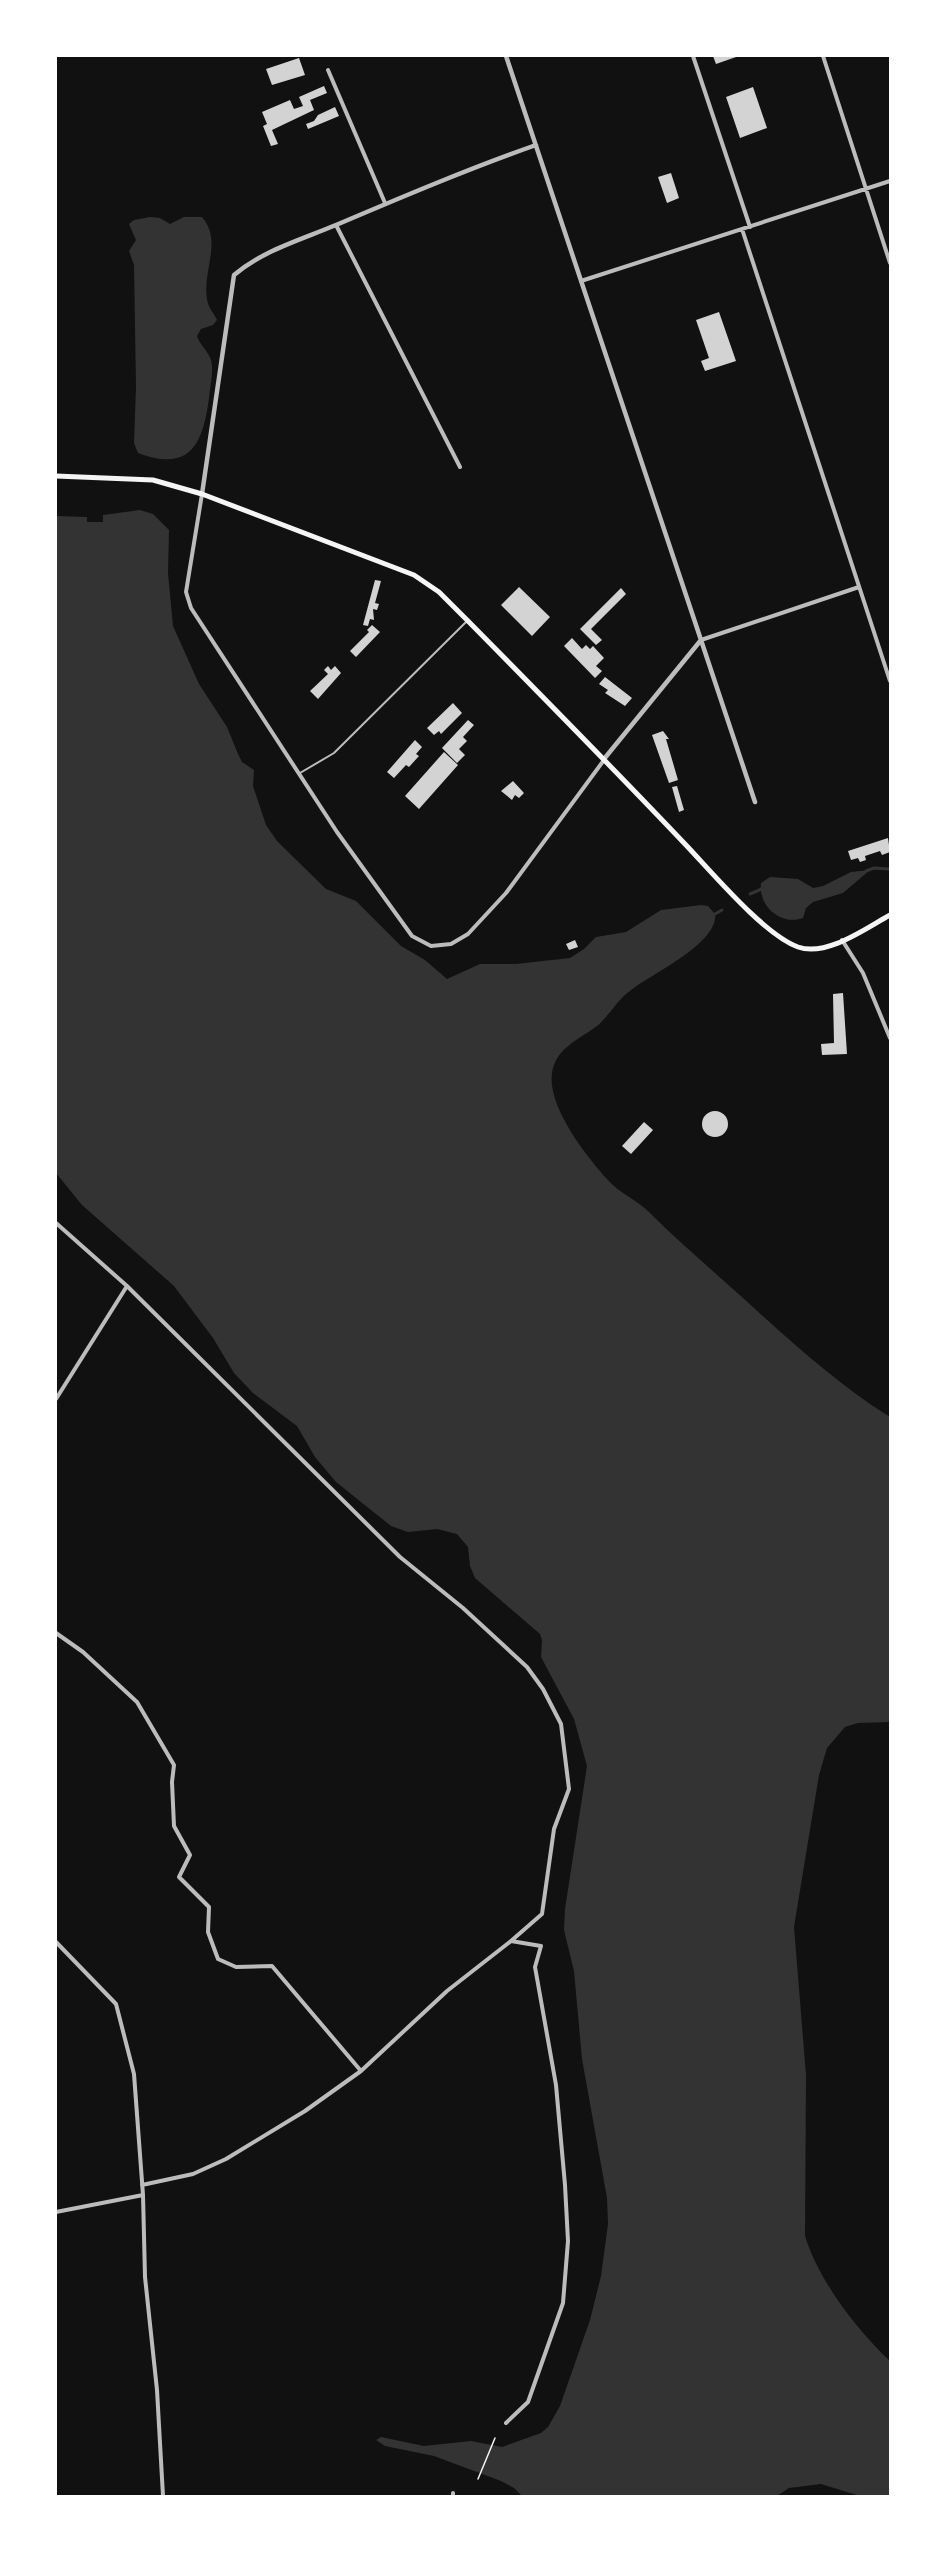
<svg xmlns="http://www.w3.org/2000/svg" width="946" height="2552" viewBox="0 0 946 2552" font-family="'Source Sans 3',sans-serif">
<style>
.water{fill:#333}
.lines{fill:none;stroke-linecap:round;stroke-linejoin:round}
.stream{stroke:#333;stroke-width:3}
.building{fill:#d3d3d3}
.path{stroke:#f5f5f5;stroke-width:1.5}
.service{stroke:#bcbcbc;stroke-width:2}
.minor{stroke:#bcbcbc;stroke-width:4}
.tertiary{stroke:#bcbcbc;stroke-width:4.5}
.secondary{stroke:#f5f5f5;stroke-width:5}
</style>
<rect width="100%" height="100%" fill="#111"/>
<path class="water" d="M150,217L160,218L170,224L184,217H202C223,241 202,271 207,299C208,308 214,313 217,320L213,325L201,329L197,336C200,345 208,351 211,360C214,371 210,386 209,398C203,443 191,473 138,453L134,443L136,387L134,265L129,251L136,240L129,224L134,220Z
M140,510L153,514L169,530L168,573L173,626L199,684L227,727L238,754L242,762L254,770L253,786L266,825L277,841L326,889L356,901L401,946L425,960L447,979L480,964H516L570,958L584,949L596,937L626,932L661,910L701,905L708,906L715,914C719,943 650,975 631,990C617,1000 610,1015 597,1026C578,1040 556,1048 552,1073C547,1106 586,1156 607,1179C619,1193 637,1200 649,1212C679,1242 711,1269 743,1298C789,1340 837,1384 890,1417V1722L858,1723L845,1727L827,1748L819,1775L794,1927L806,2075L805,2236C819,2281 856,2329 890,2361V2496H860L821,2484L789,2488L777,2496H522L514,2488L501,2481L434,2456L385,2446L376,2440L381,2437L424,2446L471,2441L502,2447L541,2433L548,2427L560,2406L590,2320L601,2276L608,2224L607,2198L582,2059L574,1971L564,1930L565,1909L587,1766L574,1719L541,1657L542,1640L540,1634L475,1578L470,1566L468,1547L457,1534L437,1529L408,1532L391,1526L336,1482L315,1457L297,1426L253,1393L234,1373L213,1338L174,1286L82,1205L56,1173V516L87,517V522H103V515Z
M870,870L843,893L813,902L806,908L803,918C781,926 758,906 761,883L770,877L798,879L813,888L823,886L851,872Z"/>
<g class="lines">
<path class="stream" d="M866,871L874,868L890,869
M750,894L764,888
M715,914L722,910"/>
</g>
<path class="building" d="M713,56H739L716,64Z
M299,58L305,75L272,85L266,69Z
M324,86L327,93L310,100L314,110L272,130L278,144L271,146L263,126L267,124L262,112L290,100L294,109L303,106L299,97Z
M753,87L767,128L740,138L726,97Z
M335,107L339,116L308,129L306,124L314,121L318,115Z
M671,173L679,198L667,203L658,177Z
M719,312L736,361L705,371L701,361L709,358L696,320Z
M375,580L381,581L375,603L379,604L377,610L373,609L374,620L370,619L368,626L363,625Z
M519,587L550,617L532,636L501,605Z
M621,588L626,594L591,629L602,640L596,645L580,629Z
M372,625L380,632L356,657L350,651L369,632L367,630Z
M572,638L582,649L586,645L590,649L593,646L604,658L596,666L602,671L595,678L564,646Z
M328,666L331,670L335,666L341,673L318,699L310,691L328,674L324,670Z
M605,677L632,698L625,706L605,693L608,690L599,684Z
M453,703L462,713L441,734L439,731L434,735L427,728Z
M468,720L474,725L463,737L467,741L459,749L465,755L457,763L442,748Z
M663,731L669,739H666L678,780L669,783L652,735Z
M415,740L422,747L416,754L419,756L409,767L406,765L394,778L387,772Z
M444,752L458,765L419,809L405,796Z
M513,781L524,793L519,798L515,795L512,800L501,791Z
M677,786L684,810L679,812L672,787Z
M888,838L890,852L882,855L880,851L865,856L866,860L860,862L858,858L851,860L848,851Z
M575,940L578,947L569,950L566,944Z
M843,993L847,1054L822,1055L821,1044L834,1043L833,994Z
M702 1124a13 13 0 1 1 26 0a13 13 0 1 1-26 0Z
M644,1122L653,1130L631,1154L622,1146Z"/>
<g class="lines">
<path class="path" d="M478,2479L495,2438"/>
<path class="service" d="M300,773L334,753L466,622"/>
<path class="minor" d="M693,56L750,227
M823,56L890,263
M328,70L385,203
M336,225L460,467
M742,229L890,681
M581,281L890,181
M202,494L186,592L191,608L337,832L412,936L431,946L451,944L468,934L506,893L604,760
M701,640L859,587
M842,940L863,973L890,1038
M56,1223L127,1286L400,1557L463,1608L527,1667L543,1689L561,1724L569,1789L554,1829L542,1914L511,1941
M56,1399L127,1286
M56,1633L83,1652L137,1702L174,1765L172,1782L174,1826L190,1855L179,1877L209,1907L208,1932L218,1959L236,1967L272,1966L361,2071
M56,1942L116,2004L134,2074L143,2195L145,2277L157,2390L163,2496
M142,2185L193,2174L226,2159L305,2111L361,2071L447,1991L511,1941L541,1946L535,1967L556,2085L565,2185L568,2241L563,2303L528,2402L506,2423
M56,2212L143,2195
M453,2493V2496"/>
<path class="tertiary" d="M506,56L701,640L604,759
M202,494L234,275C264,250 300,240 336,225C402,197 468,169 536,145
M701,640L755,802"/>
<path class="secondary" d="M56,476L153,480L202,494L414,575L439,592L468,621C540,694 613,768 684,843C711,871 763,934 798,947C827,957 866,928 890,915"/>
</g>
<rect width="946" height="2552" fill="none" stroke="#ffffff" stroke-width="114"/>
</svg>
